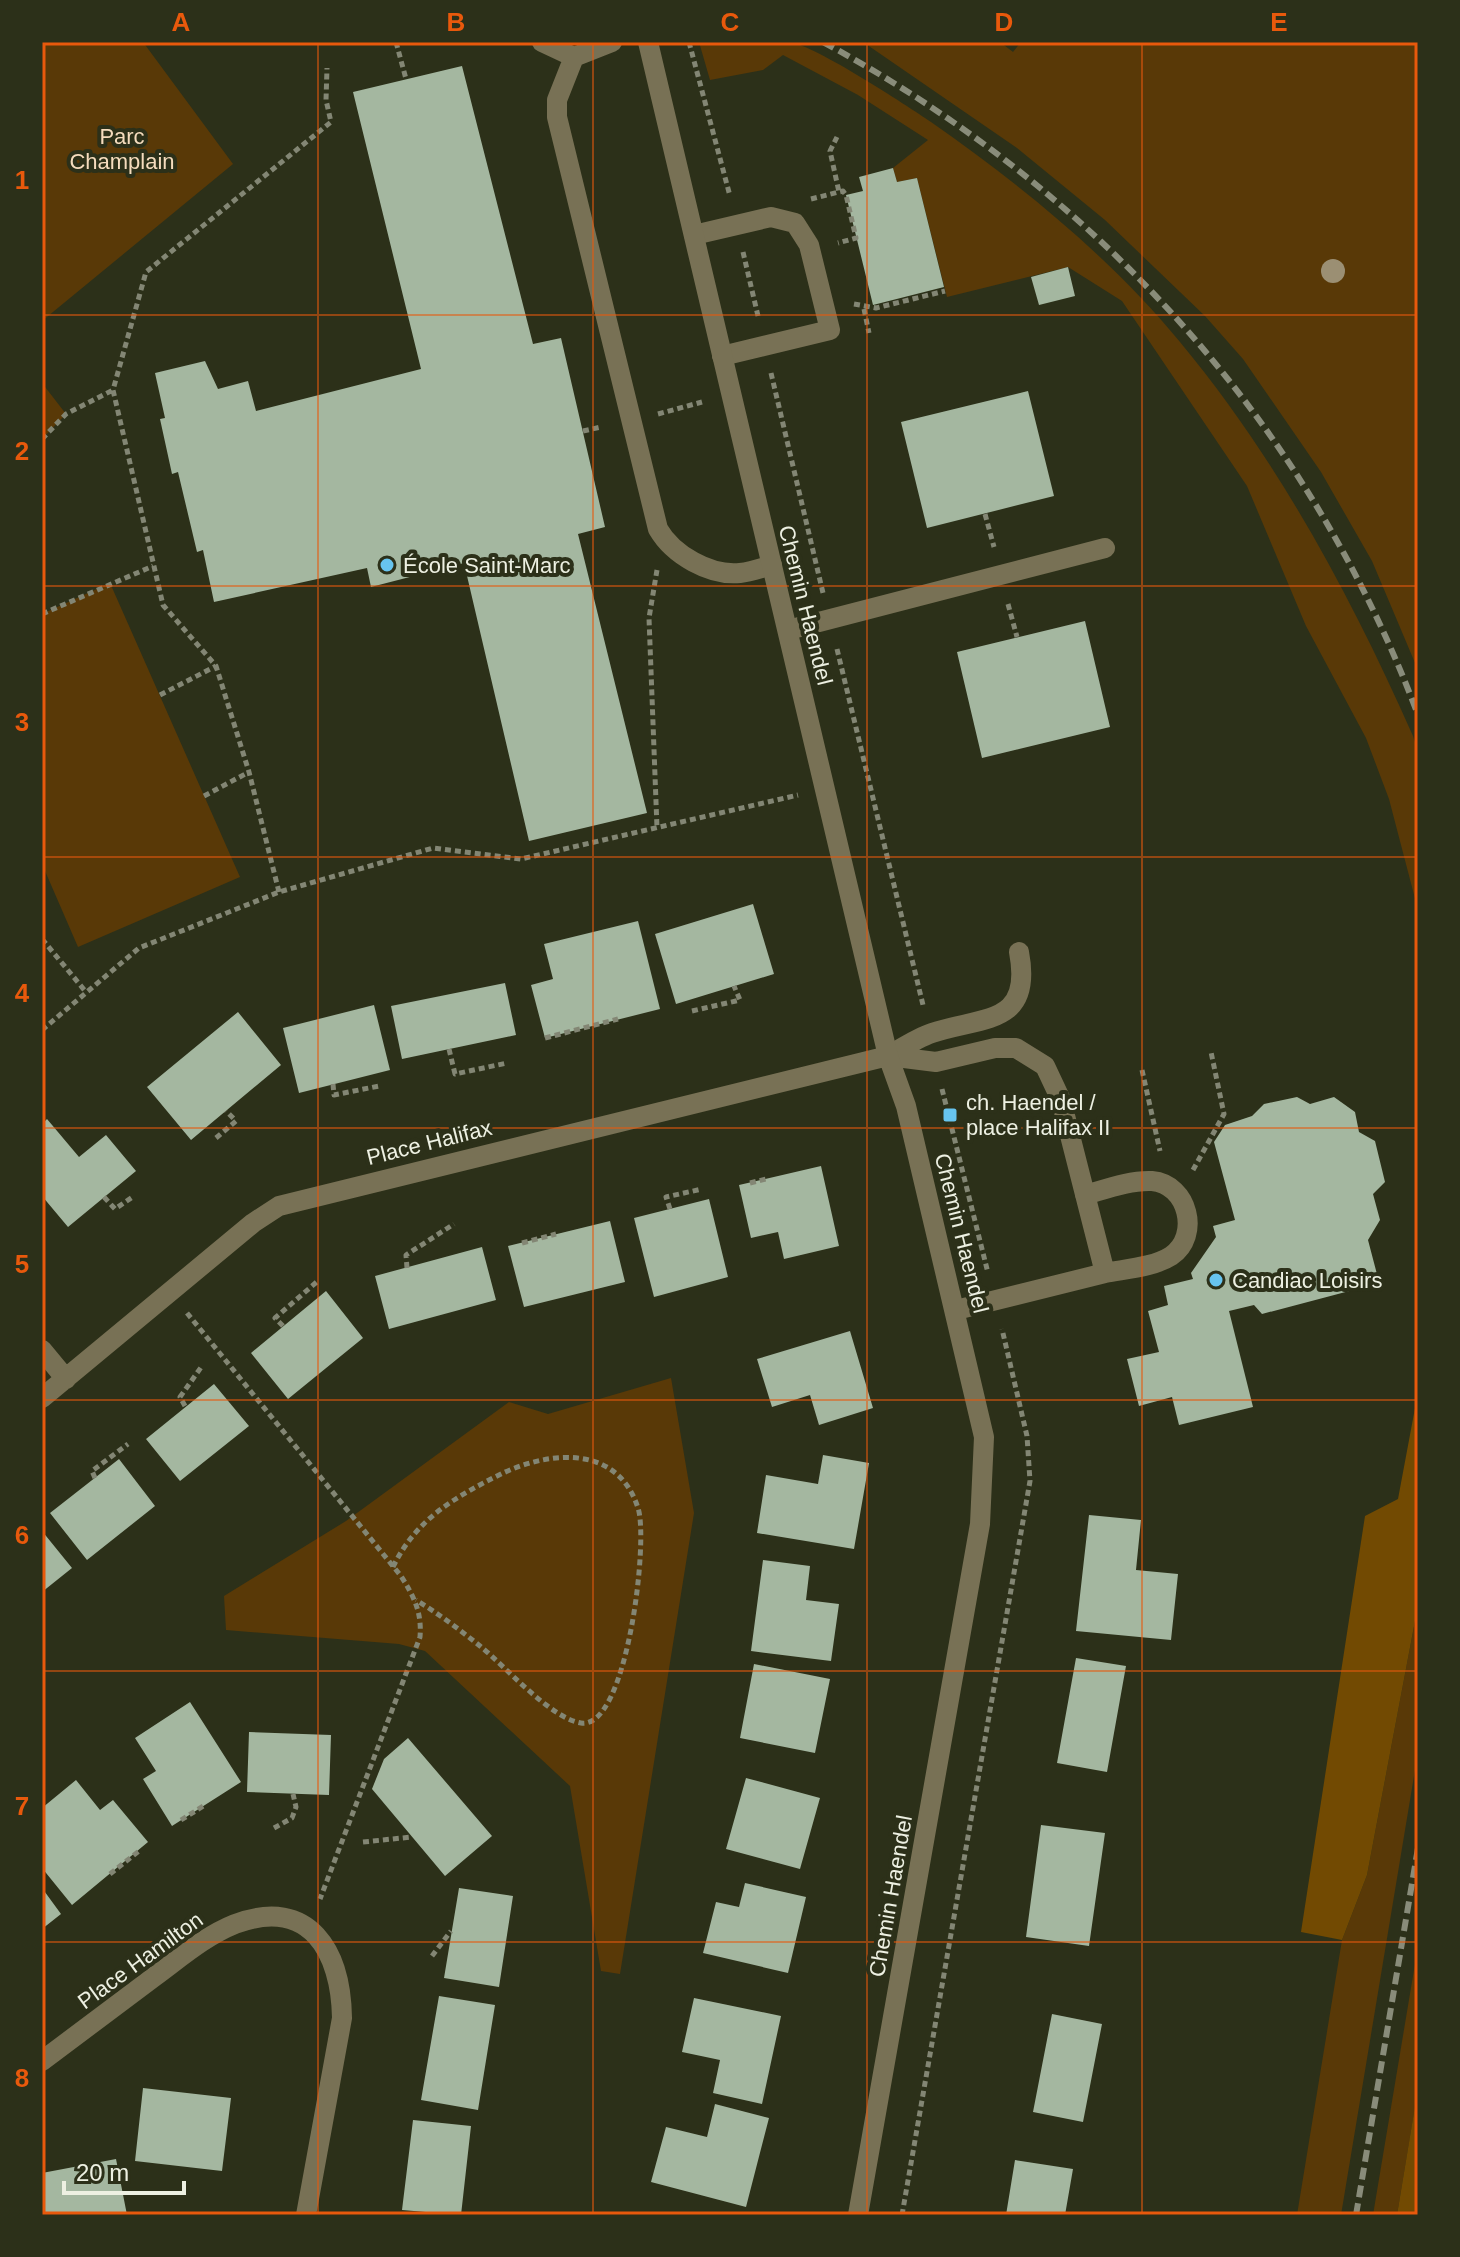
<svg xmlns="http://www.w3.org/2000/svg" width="1460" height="2257" font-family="Helvetica,sans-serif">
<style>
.green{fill:#593907}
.forest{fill:#724a02}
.building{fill:#a4b7a0}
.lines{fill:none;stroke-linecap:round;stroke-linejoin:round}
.path{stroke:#838674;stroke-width:5;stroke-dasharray:6 4;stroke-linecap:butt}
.service{stroke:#787155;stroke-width:20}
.minor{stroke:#787155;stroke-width:20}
.rail{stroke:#898c7a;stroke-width:6;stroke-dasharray:12 6;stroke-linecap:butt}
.tree{fill:#9b8f73}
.grid{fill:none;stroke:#e8590c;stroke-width:2;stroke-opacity:0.55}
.poi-dot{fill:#67c4ef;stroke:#2c3019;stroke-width:3}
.labels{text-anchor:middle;stroke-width:8;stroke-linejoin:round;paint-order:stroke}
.park-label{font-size:22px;fill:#f5dcbd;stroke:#2c3019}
.poi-label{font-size:22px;fill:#edf0e2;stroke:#2c3019;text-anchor:start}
.street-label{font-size:22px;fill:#edf0e2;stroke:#2c3019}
.neatline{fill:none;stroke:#e8590c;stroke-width:3}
.grid-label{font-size:26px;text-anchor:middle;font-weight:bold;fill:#e8590c}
</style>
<rect width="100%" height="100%" fill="#2c3019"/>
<path class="green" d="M42,42H143L233,164L42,321Z
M699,42C728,42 761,37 790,42C816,46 906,105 931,122C1021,185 1110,257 1180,342C1278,460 1351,596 1413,736L1418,752V910L1389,799L1366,738L1306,626L1247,486L1122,301L1068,267L947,297L917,178L897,182L893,168L928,140L858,95L783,55L763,70L710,80Z
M863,42H1000L1013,52L1021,42H1418V670L1372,561L1321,472L1243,359L1205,316L1105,220L1017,148Z
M42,383L66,414L42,439Z
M110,583L240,877L78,947L42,864V614Z
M671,1378L694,1513L620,1974L601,1971L570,1786L425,1651L399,1644L226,1630L224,1596L346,1521L509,1402L548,1414Z
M1418,1605V1752L1341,2215H1297L1342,1940L1367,1875Z
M1418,1946V2089L1397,2215H1373Z"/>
<path class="forest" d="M1418,1392V1605L1367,1875L1342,1940L1301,1932L1365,1516L1398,1499Z
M1418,2088V2215H1397Z"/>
<path class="building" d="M462,66L533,344L561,338L605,527L578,534L647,813L529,841L464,563L371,587L367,568L214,602L203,550L197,552L178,472L172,474L160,419L165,418L155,373L205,361L218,389L248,381L256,411L421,369L353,92Z
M893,168L897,182L917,178L944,287L873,305L846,195L863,191L859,177Z
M1068,267L1075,296L1039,305L1031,277Z
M1028,391L1054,496L927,528L901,422Z
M1085,621L1110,727L982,758L957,652Z
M753,904L774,974L676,1004L655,934Z
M638,921L660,1009L545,1038L531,985L553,979L544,944Z
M505,983L516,1035L402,1059L391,1006Z
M374,1005L390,1070L299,1093L283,1028Z
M238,1012L281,1065L191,1140L147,1087Z
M1297,1097L1310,1104L1334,1097L1355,1112L1359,1132L1375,1141L1385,1182L1373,1194L1380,1220L1368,1240L1378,1278L1372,1285L1262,1314L1254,1305L1229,1311L1253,1407L1179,1425L1172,1397L1139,1406L1127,1359L1159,1352L1148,1311L1168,1305L1164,1286L1193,1279L1191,1273L1216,1237L1213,1226L1235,1220L1214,1142L1225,1125L1252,1116L1264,1104Z
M47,1119L79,1157L106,1135L136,1171L68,1227L42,1196V1124Z
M821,1166L839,1246L784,1259L778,1232L751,1238L739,1185Z
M709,1199L728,1277L654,1297L634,1218Z
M610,1221L625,1282L524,1307L508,1246Z
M482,1247L496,1300L389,1329L375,1276Z
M326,1291L363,1338L288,1399L251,1353Z
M850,1331L873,1408L819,1425L810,1395L772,1407L757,1359Z
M214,1384L249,1426L180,1481L146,1439Z
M823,1455L869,1463L854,1549L757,1533L766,1475L818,1484Z
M119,1459L155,1506L87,1560L50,1513Z
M1089,1515L1141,1520L1136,1570L1178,1574L1171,1640L1076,1631Z
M42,1531L72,1568L42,1592Z
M763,1560L810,1566L806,1600L839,1604L831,1661L751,1651Z
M1076,1658L1126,1666L1107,1772L1057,1763Z
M754,1664L830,1679L815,1753L740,1738Z
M190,1702L241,1782L172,1826L143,1779L156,1771L135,1738Z
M249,1732L331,1735L329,1795L247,1792Z
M408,1738L492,1836L445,1876L372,1789L384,1759Z
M746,1778L820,1798L800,1869L726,1849Z
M76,1780L100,1810L113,1800L148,1842L72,1905L42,1868V1808Z
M1041,1825L1105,1833L1089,1946L1026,1937Z
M745,1883L806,1897L788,1973L703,1953L716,1902L739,1907Z
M42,1888L61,1914L42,1929Z
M459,1888L513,1896L499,1987L444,1978Z
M439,1996L495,2005L478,2110L421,2100Z
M694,1998L781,2016L762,2104L713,2093L720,2060L682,2052Z
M1052,2014L1102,2024L1083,2122L1033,2112Z
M143,2088L231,2098L222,2171L135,2161Z
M715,2104L769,2118L746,2207L651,2182L666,2127L707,2137Z
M413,2120L471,2126L461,2215L402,2210Z
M116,2159L127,2215H42V2173Z
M1015,2160L1073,2169L1065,2215H1006Z"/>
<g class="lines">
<path class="path" d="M396,42L406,79
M689,42L730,196
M837,137L830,151L839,192
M811,199L843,191L846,195L856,238L838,243
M743,252L758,316
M854,304L876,308L945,291
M864,309L869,333
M771,373L823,593
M658,414L702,402
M583,431L601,427
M42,439L66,414L113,390
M985,514L994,547
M657,570L649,618L657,828
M1008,604L1017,637
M42,614L153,566
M837,649L923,1005
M160,695L216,666
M204,796L249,772
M279,892L249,772L216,666L163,605L113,390L146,272L331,122L326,100L327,68
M42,939L86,992
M692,1011L740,1000L734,986
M42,1030L139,948L279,892L433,848L521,859L798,795
M545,1038L618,1019
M449,1049L455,1074L507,1063
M1142,1070L1160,1151
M333,1084L334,1095L379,1086
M942,1089L988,1273
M216,1138L236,1121L226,1111
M1193,1170L1224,1114L1211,1052
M750,1183L766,1179
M104,1197L115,1209L134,1196
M670,1209L666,1197L702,1189
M522,1243L556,1234
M407,1268L406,1255L454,1224
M187,1313L401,1576C414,1597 422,1612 420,1637L320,1899
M283,1326L275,1318L319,1280
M185,1406L180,1397L202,1366
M95,1478L92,1471L128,1444
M393,1567C416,1519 455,1497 501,1474C551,1450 618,1445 638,1508C649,1540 627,1730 581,1723C550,1718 505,1666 480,1646C460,1630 439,1614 416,1600
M181,1820L205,1805
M274,1828L292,1818L296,1807L293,1794
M363,1842L412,1837
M110,1874L139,1851
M432,1956L451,1931
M902,2215L1030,1481L1027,1436L1002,1329"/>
<path class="service" d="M542,42L574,57
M612,42L574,57L557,100V117L658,529C673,555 710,576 740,573C750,572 762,568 772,565
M694,235L771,217L795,223L809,245L830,330L722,356
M788,630L1105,548
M888,1056L936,1062L995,1048H1016L1045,1066L1061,1100L1105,1273L956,1310
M888,1056C902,1048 917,1038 932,1033C983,1016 1033,1026 1019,952
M1085,1195C1106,1189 1130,1180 1152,1181C1188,1184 1201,1236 1171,1256C1154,1267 1125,1269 1105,1273"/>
<path class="minor" d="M648,42L888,1056L906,1106L984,1437L980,1524L858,2215
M42,1350L66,1379
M42,1398L253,1223L279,1206L888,1056
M42,2061C79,2033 117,2005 154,1977C180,1958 205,1936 235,1924C310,1896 341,1952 342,2018L306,2215"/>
<path class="rail" d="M823,42C1095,189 1309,423 1418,715
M1356,2215L1418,1848"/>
</g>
<circle class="tree" cx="1333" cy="271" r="12"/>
<path class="grid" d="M318,42V2215M593,42V2215M867,42V2215M1142,42V2215M42,315H1418M42,586H1418M42,857H1418M42,1128H1418M42,1400H1418M42,1671H1418M42,1942H1418"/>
<g class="poi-dot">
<circle cx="387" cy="565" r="8"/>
<rect x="942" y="1107" width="16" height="16" rx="4"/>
<circle cx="1216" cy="1280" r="8"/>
</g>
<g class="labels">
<g class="park-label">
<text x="122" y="144">Parc<tspan x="122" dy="25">Champlain</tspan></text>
</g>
<g class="poi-label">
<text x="403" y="573">École Saint-Marc</text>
<text x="966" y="1110">ch. Haendel /<tspan x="966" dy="25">place Halifax II</tspan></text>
<text x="1232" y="1288">Candiac Loisirs</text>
</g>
<g class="street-label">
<text transform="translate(806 605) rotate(76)" y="8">Chemin Haendel</text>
<text transform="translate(429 1142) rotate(-14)" y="8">Place Halifax</text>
<text transform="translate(962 1233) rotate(76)" y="8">Chemin Haendel</text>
<text transform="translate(890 1896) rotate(-80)" y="8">Chemin Haendel</text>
<text transform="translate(140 1960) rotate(-36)" y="8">Place Hamilton</text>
</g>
</g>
<rect width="1460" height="2257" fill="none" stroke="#2c3019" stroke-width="88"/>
<path d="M64 2181v12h120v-12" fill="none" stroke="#edf0e2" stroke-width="4"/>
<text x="76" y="2181" font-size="24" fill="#edf0e2" stroke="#2c3019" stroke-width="6" paint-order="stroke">20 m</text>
<rect x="44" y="44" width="1372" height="2169" class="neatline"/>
<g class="grid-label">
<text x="181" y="31">A</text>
<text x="456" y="31">B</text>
<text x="730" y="31">C</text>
<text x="1004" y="31">D</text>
<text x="1279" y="31">E</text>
<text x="22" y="189">1</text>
<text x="22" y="460">2</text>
<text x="22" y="731">3</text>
<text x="22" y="1002">4</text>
<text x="22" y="1273">5</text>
<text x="22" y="1544">6</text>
<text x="22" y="1815">7</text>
<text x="22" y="2087">8</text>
</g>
</svg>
